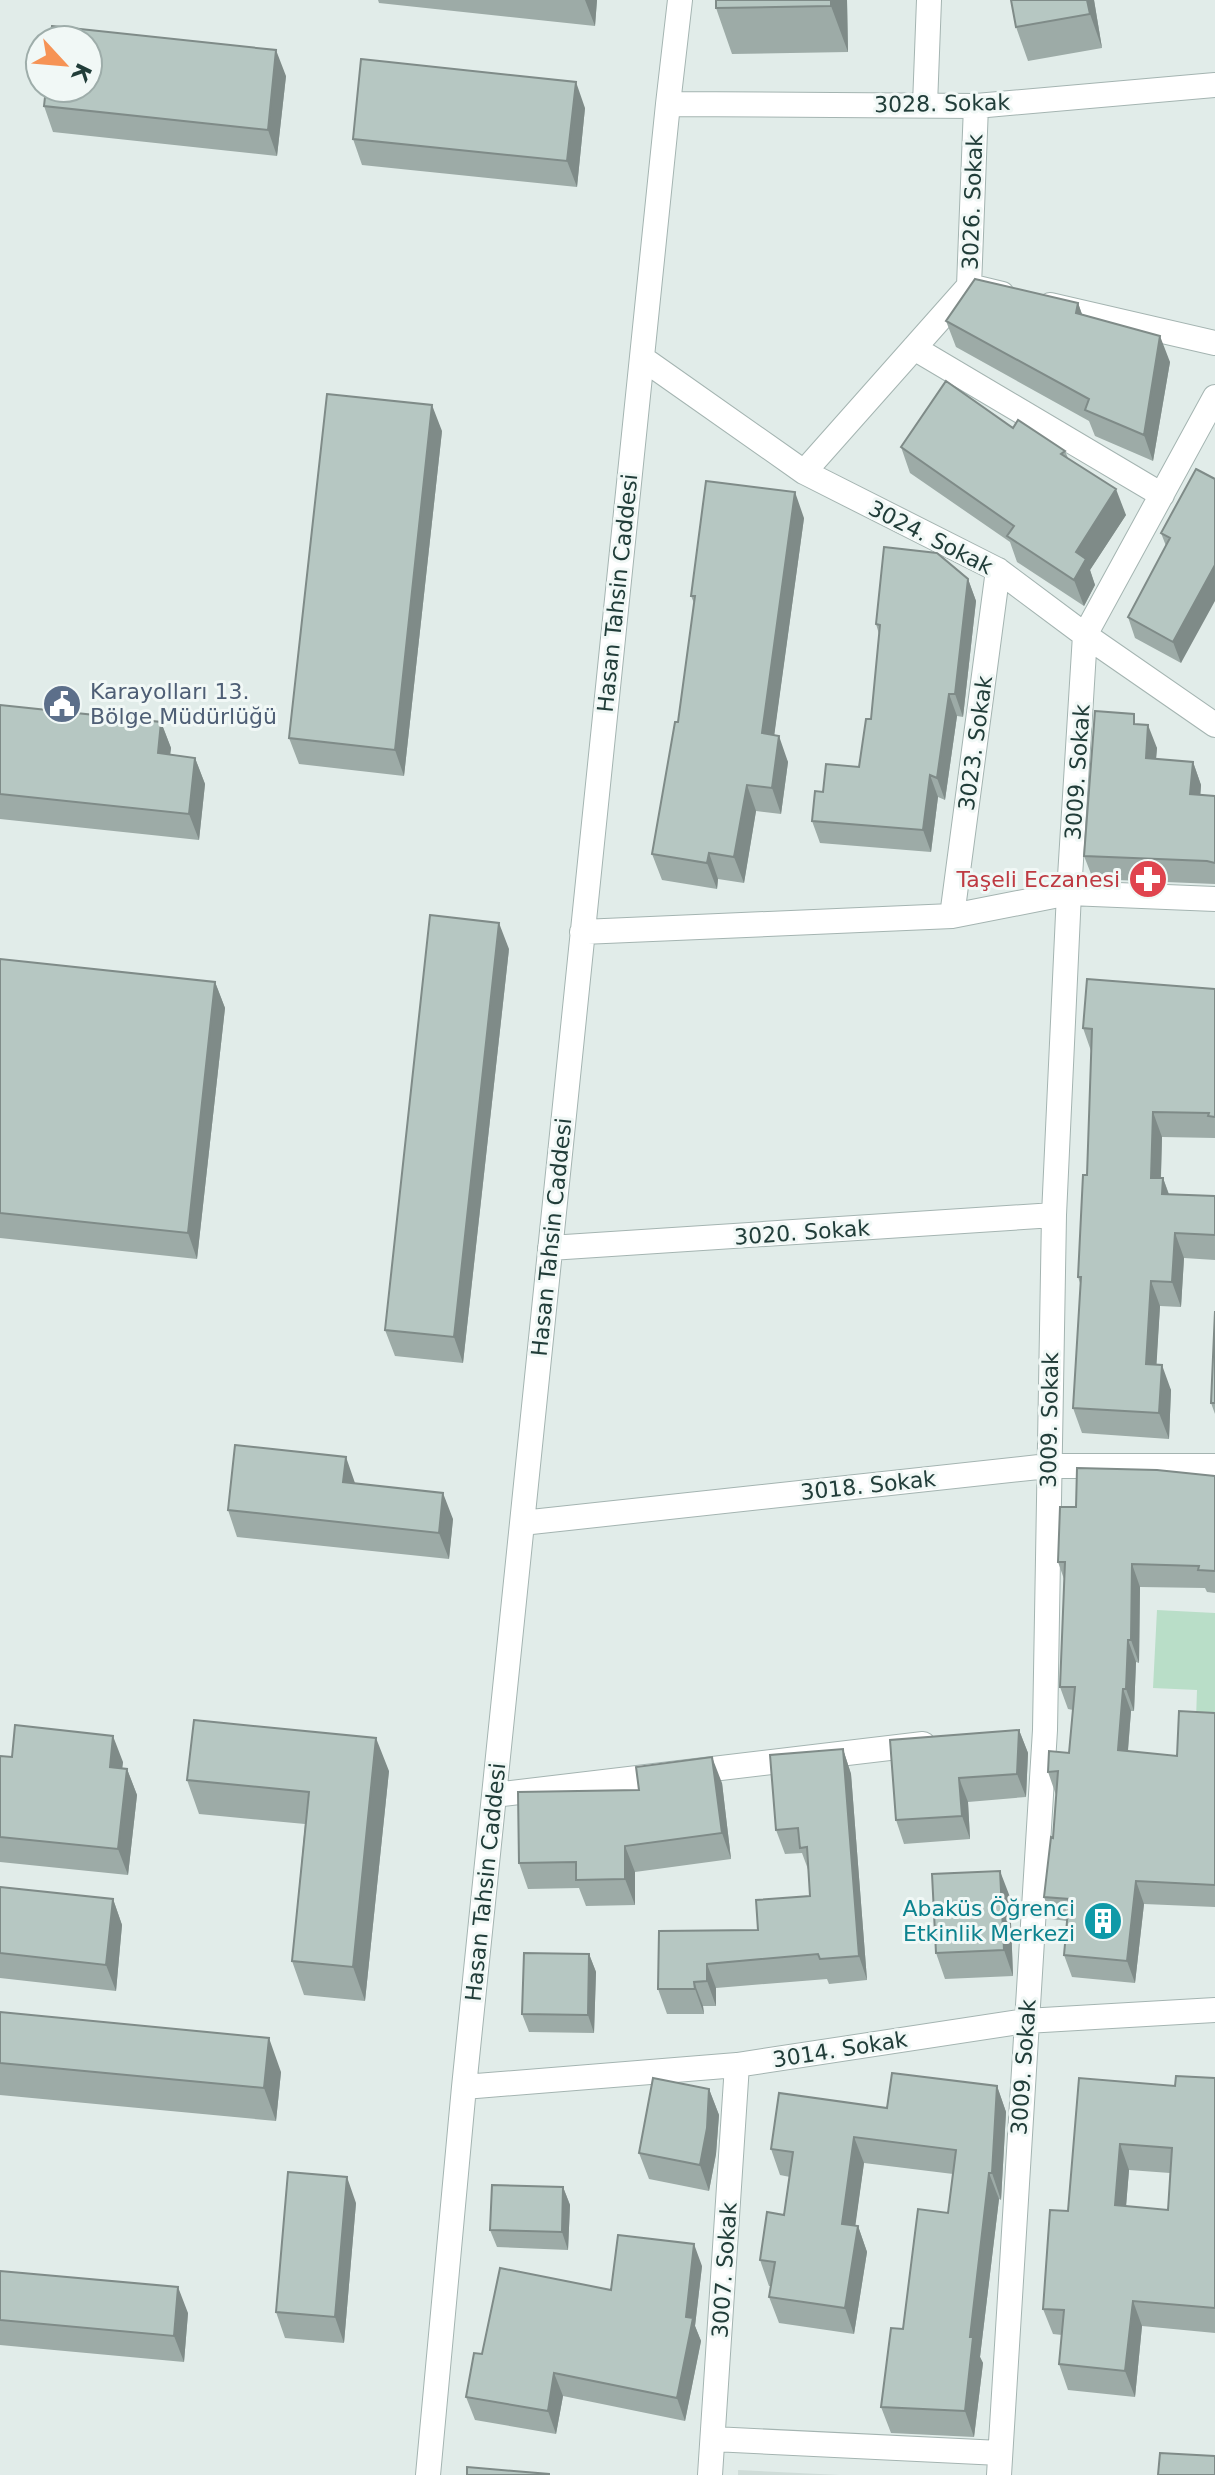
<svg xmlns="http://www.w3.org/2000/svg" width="1215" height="2475" font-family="'DejaVu Sans',sans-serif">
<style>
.built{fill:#cfdcd8}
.green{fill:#b9dec8}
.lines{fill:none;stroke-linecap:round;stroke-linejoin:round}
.minor-casing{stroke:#a4b4b1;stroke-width:26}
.minor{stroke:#fff;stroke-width:24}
.wall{fill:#9daba7;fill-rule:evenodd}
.shaded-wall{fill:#7f8b88}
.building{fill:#b6c7c2;stroke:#7f8b88;stroke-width:2;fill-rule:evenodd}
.labels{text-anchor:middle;stroke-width:6;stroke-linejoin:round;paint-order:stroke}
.street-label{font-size:22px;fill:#213d39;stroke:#f1f8f6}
.service-label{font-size:22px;fill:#4e5e75;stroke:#f1f8f6;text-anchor:start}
.health-label{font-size:22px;fill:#be3a42;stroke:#f1f8f6;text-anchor:end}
.culture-label{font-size:22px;fill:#0d838f;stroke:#f1f8f6;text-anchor:end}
</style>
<rect width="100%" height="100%" fill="#e1ece9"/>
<path class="built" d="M738,2470L840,2475H738Z"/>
<path class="green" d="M1157,1610L1215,1613V1719H1196L1197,1690L1153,1688Z"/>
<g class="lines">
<g class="minor-casing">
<path id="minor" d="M668,104L976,106L1215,85
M925,105L929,0
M976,106L969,286L1002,294
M1050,305L1215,343
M914,348L1162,495
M642,358L804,472L998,570L1085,635L1215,725
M804,472L969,286
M952,916L998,570
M582,932L952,916L1069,893L1215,899
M550,1248L1054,1215
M522,1523L1048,1466H1215
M494,1795L923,1744
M464,2087L737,2065L1026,2021L1215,2010
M713,2439L1000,2453
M428,2475L464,2087L668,104L680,0
M710,2475L737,2065
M999,2475L1045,1730L1054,1215L1069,893L1085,635L1215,397"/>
</g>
<use href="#minor" class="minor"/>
</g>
<path class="wall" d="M378,0H597L595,26L379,3Z
M847,0L848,52L732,54L716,8Z
M1011,0H1094L1102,48L1028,61L1016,27Z
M286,76L277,156L53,132L44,106Z
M585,108L577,187L362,165L353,139Z
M1078,303L1082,314L1170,362L1153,461L1095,436L1089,421L956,347L946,321Z
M1013,428L1065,451L1068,458L1126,515L1090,570L1095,585L1084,606L1017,562L1010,542L910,473L901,447Z
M442,431L404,776L299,764L289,738Z
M1215,479L1181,663L1135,638L1128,617L1166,546L1161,533Z
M804,518L774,735L788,762L781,814L756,811L744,883L718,879L717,889L662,880L652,854L678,722L694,603L691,596Z
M968,579L976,601L963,717L957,716L945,800L938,797L931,852L820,843L812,821L823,792L859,767L871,719L879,634L876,624Z
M0,705L161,722L171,748L170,755L195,758L205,784L199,840L0,819Z
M1138,724L1157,748L1156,759L1193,762L1201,785L1200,795L1215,796V884L1093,879L1084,856Z
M509,949L463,1363L395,1356L385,1330Z
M0,959L215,982L225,1008L197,1259L0,1238Z
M1215,989V1138L1162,1137L1161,1178H1163L1169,1194L1215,1196V1260L1184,1258L1181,1307L1160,1306L1156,1365L1171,1390L1169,1439L1082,1433L1073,1408L1081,1286L1078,1277L1087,1175L1091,1051L1083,1028Z
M1215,1311V1414L1211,1403Z
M1215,1476V1593L1207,1592L1205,1588L1140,1587L1139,1663L1136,1662L1134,1711H1131L1128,1751L1177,1756L1215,1713V1907L1144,1904L1135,1983L1072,1977L1064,1955L1067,1921L1052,1919L1044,1897L1053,1838L1056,1795L1048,1772L1069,1753L1073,1710L1068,1709L1060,1687L1064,1579L1058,1562L1076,1507Z
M355,1483L453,1519L449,1559L237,1537L228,1510Z
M1019,1730L1028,1753L1026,1797L968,1802L970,1839L904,1844L896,1820Z
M843,1749L851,1774L867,1980L829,1984L827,1979L716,1988V2006H703L704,2014H667L658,1989L758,1930L810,1896L809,1872L802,1853L785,1854L776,1830Z
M0,1756L123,1762L122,1769H127L137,1795L128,1875L0,1862Z
M389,1771L365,2001L304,1995L292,1961L305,1824L199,1814L187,1780Z
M722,1783L731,1859L635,1872V1905L586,1906L579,1888L528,1889L519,1863L639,1790Z
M0,1887L113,1899L122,1925L116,1991L0,1978Z
M1010,1897L1013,1976L945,1979L936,1953Z
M589,1954L596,1972L594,2033L529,2032L522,2014Z
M0,2012L281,2072L276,2121L0,2095Z
M1079,2078L1175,2086L1215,2078V2333L1142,2326L1135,2397L1068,2390L1059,2364L1062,2335L1053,2334L1043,2309L1068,2211ZM1129,2170L1170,2173L1168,2210L1126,2206Z
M997,2086L1006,2112L1001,2200L999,2199L980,2357L983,2363L974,2437L891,2433L881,2407L903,2329L948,2213L953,2174L864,2163L855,2225L858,2226L867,2252L854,2334L779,2323L769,2297L771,2286H769L760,2260L784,2215L790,2177L780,2175L771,2149L887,2108Z
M709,2089L719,2115L716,2154L709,2191L649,2179L639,2153Z
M563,2187L570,2205L568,2250L497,2247L490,2230Z
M356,2203L344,2343L285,2338L276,2312Z
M702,2266L695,2326L701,2341L685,2421L563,2396L556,2434L475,2420L466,2397L482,2354L611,2290Z
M0,2271L188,2313L184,2362L0,2345Z"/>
<path class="shaded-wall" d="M585,0H597L595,26Z
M831,0H847L848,52L831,6Z
M1087,0H1094L1102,48L1090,14Z
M276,50L286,76L277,156L268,130Z
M576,82L585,108L577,187L567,161Z
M1078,303L1087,329L1076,313Z
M1160,336L1170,362L1153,461L1144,435Z
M432,405L442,431L404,776L395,750Z
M1116,489L1126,515L1090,570L1095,585L1084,606L1074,580L1076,552Z
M795,492L804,518L771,759L762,733Z
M1215,565V601L1181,663L1173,642Z
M968,579L976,601L963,717L955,694Z
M949,694L957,716L945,800L937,778Z
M161,722L171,748L167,779L158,753Z
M1148,725L1157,748L1154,781L1146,758Z
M779,736L788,762L781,814L772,788Z
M195,758L205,784L199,840L189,814Z
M1193,762L1201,785L1199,817L1190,794Z
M930,775L938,797L931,852L923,830Z
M747,785L756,811L744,883L734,857Z
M709,853L718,879L717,889L707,863Z
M499,923L509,949L463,1363L454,1337Z
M215,982L225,1008L197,1259L188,1233Z
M1153,1112L1162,1137L1160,1203L1151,1178Z
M1163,1178L1172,1204L1162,1194Z
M1175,1233L1184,1258L1181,1307L1172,1282Z
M1151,1281L1160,1306L1155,1390L1146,1364Z
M1162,1365L1171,1390L1169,1439L1159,1413Z
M346,1457L355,1483L343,1482Z
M443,1493L453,1519L449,1559L439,1533Z
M1132,1564L1140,1587L1139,1663L1131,1640Z
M1128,1640L1136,1662L1134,1711L1126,1689Z
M1123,1689L1131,1711L1126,1773L1118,1750Z
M1019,1730L1028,1753L1026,1797L1017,1774Z
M113,1736L123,1762L119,1793L110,1767Z
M376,1738L389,1771L365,2001L353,1967Z
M843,1749L851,1774L867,1980L859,1956Z
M712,1757L722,1783L731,1859L722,1833Z
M127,1769L137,1795L128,1875L118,1849Z
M959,1778L968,1802L970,1839L962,1816Z
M625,1846L635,1872V1905L625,1879Z
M1000,1871L1010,1897L1013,1976L1004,1950Z
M1136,1881L1144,1904L1135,1983L1127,1961Z
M113,1899L122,1925L116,1991L106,1965Z
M589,1954L596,1972L594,2033L588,2015Z
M707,1964L716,1988V2006L707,1981Z
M694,1982L703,2006L704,2014L695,1989Z
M269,2038L281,2072L276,2121L264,2088Z
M997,2086L1006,2112L1001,2200L992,2173Z
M709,2089L719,2115L716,2154L709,2191L700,2165Z
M854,2137L864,2163L852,2250L842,2224Z
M1120,2144L1129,2170L1124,2231L1115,2205Z
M989,2173L999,2199L980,2357L983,2363L974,2437L965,2411L970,2337Z
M347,2177L356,2203L344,2343L335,2317Z
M563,2187L570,2205L568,2250L562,2232Z
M858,2226L867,2252L854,2334L845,2308Z
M694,2244L702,2266L695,2326L701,2341L685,2421L677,2398Z
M178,2287L188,2313L184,2362L174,2336Z
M1133,2301L1142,2326L1135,2397L1125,2371Z
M554,2373L563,2396L556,2434L548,2411Z"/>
<path class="building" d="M716,0H831V6L716,8Z
M1011,0H1087L1090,14L1016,27Z
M52,26L276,50L268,130L44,106L46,88H88V40H51Z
M361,59L576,82L567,161L353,139Z
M975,279L1078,303L1076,313L1160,336L1144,435L1085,410L1089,399L946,321Z
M946,381L1013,428L1018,420L1065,451L1061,454L1116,489L1076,552L1086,559L1074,580L1007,536L1014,526L901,447Z
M327,394L432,405L395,750L289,738Z
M1196,469L1215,479V565L1173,642L1128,617L1170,538L1161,533Z
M706,481L795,492L762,733L779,736L772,788L747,785L734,857L709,853L707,863L652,854L675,722H678L695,596H691Z
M884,547L937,553L968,579L955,694H949L937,778L930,775L923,830L812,821L815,791L823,792L826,764L859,767L866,719H871L880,625L876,624Z
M0,705L161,722L158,753L195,758L189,814L0,794Z
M1095,711L1134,714V724L1148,725L1146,758L1193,762L1190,794L1215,796V863L1207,861L1084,856Z
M430,915L499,923L454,1337L385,1330Z
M0,959L215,982L188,1233L0,1213Z
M1087,979L1215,989V1117L1208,1116L1209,1113L1153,1112L1151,1178H1163L1162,1194L1215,1196V1235L1175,1233L1172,1282L1151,1281L1146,1364L1162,1365L1159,1413L1073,1408L1081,1277H1078L1083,1175H1087L1092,1029L1083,1028Z
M1215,1311V1403H1211Z
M235,1445L346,1457L343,1482L443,1493L439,1533L228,1510Z
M1077,1468L1157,1470L1215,1476V1571L1198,1570L1199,1566L1132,1564L1131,1640H1128L1126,1689H1123L1118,1750L1177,1756L1179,1711L1215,1713V1885L1136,1881L1127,1961L1064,1955L1069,1899L1044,1897L1051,1837L1053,1838L1058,1771L1048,1772L1049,1751L1069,1753L1075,1687H1060L1065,1562H1058L1060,1507H1076Z
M194,1720L376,1738L353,1967L292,1961L309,1792L187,1780Z
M15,1725L113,1736L110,1767L127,1769L118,1849L0,1837V1756L12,1757Z
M1019,1730L1017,1774L959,1778L962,1816L896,1820L890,1740Z
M843,1749L859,1956L820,1959L818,1954L707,1964V1981L694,1982L695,1989H658L659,1931L758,1930L756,1900L810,1896L807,1847L800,1848L798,1828L776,1830L770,1755Z
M712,1757L722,1833L625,1846V1879L576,1880V1862L519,1863L518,1792L639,1790L636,1767Z
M1000,1871L1004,1950L936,1953L932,1874Z
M0,1887L113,1899L106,1965L0,1953Z
M524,1953L589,1954L588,2015L522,2014Z
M0,2012L269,2038L264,2088L0,2063Z
M892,2073L997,2086L992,2173H989L970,2337H973L965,2411L881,2407L891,2328L903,2329L918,2209L948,2213L956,2150L854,2137L842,2224L858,2226L845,2308L769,2297L775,2262L760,2260L767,2212L784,2215L793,2152L771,2149L779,2093L887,2108Z
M1176,2076L1215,2078V2308L1133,2301L1125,2371L1059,2364L1064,2310L1043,2309L1050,2210L1068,2211L1079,2078L1175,2086ZM1120,2144L1172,2148L1168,2210L1115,2205Z
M653,2078L709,2089L707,2128L700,2165L639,2153Z
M288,2172L347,2177L335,2317L276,2312Z
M492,2185L563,2187L562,2232L490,2230Z
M618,2235L694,2244L686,2317L693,2318L677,2398L554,2373L548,2411L466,2397L474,2353L482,2354L500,2268L611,2290Z
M0,2271L178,2287L174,2336L0,2320Z
M1160,2453L1215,2456V2475H1158Z
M467,2467L549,2474V2475H467Z"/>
<defs>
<g id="civic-disc" transform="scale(2)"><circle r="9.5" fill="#5c6f8a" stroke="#f1f8f6"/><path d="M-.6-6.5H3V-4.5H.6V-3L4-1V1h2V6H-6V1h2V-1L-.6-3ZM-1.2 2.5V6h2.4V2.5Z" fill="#fff"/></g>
<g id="pharmacy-disc" transform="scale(2)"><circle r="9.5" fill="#e0444e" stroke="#f1f8f6"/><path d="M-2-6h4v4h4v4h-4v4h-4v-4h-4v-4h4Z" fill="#fff"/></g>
<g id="building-disc" transform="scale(2)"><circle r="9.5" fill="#0f9aa8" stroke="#f1f8f6"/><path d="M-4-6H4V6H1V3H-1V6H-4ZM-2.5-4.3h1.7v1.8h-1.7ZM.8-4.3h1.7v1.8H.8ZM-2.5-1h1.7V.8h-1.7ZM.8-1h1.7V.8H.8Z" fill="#fff"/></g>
</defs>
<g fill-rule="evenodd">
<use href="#civic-disc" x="62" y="704"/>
<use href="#pharmacy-disc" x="1148" y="879"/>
<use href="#building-disc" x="1103" y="1921"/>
</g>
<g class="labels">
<g class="street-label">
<text transform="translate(942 103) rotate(-1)" y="8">3028. Sokak</text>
<text transform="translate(972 202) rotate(-88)" y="8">3026. Sokak</text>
<text transform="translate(931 537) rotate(27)" y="8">3024. Sokak</text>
<text transform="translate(617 593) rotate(-84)" y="8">Hasan Tahsin Caddesi</text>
<text transform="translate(975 743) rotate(-82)" y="8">3023. Sokak</text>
<text transform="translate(1077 772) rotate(-86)" y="8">3009. Sokak</text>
<text transform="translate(802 1232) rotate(-4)" y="8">3020. Sokak</text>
<text transform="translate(551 1237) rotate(-84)" y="8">Hasan Tahsin Caddesi</text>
<text transform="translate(1049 1420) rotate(-89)" y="8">3009. Sokak</text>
<text transform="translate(868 1485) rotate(-6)" y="8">3018. Sokak</text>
<text transform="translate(485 1882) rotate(-84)" y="8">Hasan Tahsin Caddesi</text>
<text transform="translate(840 2049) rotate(-9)" y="8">3014. Sokak</text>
<text transform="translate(1023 2067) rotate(-86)" y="8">3009. Sokak</text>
<text transform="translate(724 2270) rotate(-86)" y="8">3007. Sokak</text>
</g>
<g class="service-label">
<text x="90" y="699">Karayolları 13.<tspan x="90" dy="25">Bölge Müdürlüğü</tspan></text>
</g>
<g class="health-label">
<text x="1120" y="887">Taşeli Eczanesi</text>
</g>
<g class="culture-label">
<text x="1075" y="1916">Abaküs Öğrenci<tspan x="1075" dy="25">Etkinlik Merkezi</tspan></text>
</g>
</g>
<g transform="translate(64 64) rotate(116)"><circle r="38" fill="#f1f8f6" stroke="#9eadaa" stroke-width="2"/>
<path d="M0-6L14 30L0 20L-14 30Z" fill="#f69355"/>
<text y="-12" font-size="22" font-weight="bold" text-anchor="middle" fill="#213d39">K</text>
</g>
</svg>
